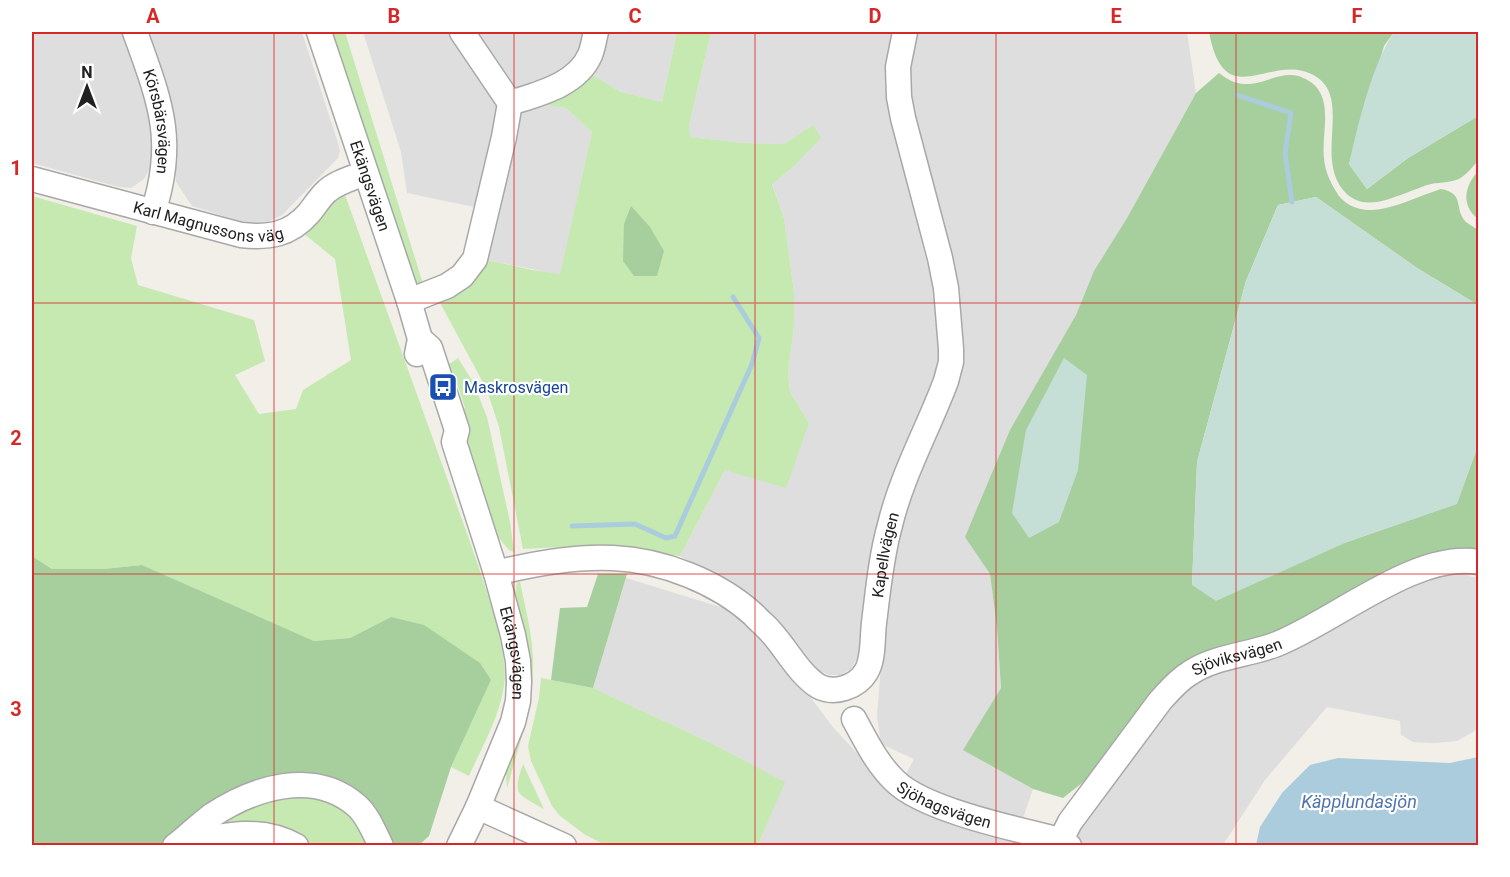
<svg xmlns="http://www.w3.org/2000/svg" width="1510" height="877" font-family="Roboto,sans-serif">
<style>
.residential{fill:#dfdede}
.grass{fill:#c5e9b0}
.forest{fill:#a7cf9e}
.wetland{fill:#c6dfd6}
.water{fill:#acd}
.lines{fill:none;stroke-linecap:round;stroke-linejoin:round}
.stream{stroke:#acd;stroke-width:5}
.minor-casing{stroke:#a8a8a8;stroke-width:27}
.minor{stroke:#fff;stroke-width:24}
.grid{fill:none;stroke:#d62828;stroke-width:1.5;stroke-opacity:0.55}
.labels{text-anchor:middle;stroke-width:4.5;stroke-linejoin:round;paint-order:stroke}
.street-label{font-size:16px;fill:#212121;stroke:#fff}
.transit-label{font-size:16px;fill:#164399;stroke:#fff;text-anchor:start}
.water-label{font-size:18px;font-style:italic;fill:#4f74b0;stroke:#fff}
.neatline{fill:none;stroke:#d62828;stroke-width:2}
.grid-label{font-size:20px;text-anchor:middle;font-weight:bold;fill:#d62828}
</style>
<rect width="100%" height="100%" fill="#f1efe8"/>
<path class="residential" d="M32,32H122L143,92L150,122L154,150L152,165L144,179L131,188L119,187L32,163Z
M147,32H302L338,143L340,151L338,158L282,215L266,223L249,224L192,206L176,182L175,124L169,96Z
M363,32H677L662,102L621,92L588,72L535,103L566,108L592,132L560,275L483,259L479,208L407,193L401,152Z
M711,32H893L887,58L886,83L888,107L933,287L939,351L935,377L927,401L881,513L867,588L859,655L851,669L840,675H830L819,671L767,611L738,588L680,556L725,470L809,423L790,392L788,373L794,326V292L784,218L772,183L793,167L813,125L784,144L743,143L689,137V125Z
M914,32H1187L1196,93L1127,218L1095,271L1076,315L966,537L990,574L997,628L1001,688L964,750L1033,789L1022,821L950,801L904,778L914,759L881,744L877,716L886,602L902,510L950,395L909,114V63Z
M1455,569L1472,577H1478V729L1457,741L1434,743L1413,742L1401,735L1400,721L1327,707L1265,780L1223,845H1078L1075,835L1077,826L1185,686L1381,598Z
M626,578L727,609L757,632L783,660L832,726L879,777L1050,845H758L784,782L711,743L593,688Z"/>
<path class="grass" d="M330,32H345L423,284H419L413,279Z
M677,32H711L689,125L690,137L743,143L784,144L813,125L821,138L793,167L772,184L784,218L794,292V326L788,373L790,392L809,423L786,488L725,470L680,556L600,545L523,549L499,427L487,390L438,299L483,259L532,270L560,274L592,132L566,108L533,103L588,72L621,92L662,102Z
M344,192L469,539C481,575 510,650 504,686C499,718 482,747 469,776L451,767L491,680L391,617L350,638L314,641L142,565L103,569H52L32,556V196L137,226L131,258L138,285L254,320L265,361L235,375L259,414L296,409L303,390L351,360L335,259L303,233Z
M458,358L473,382L487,417L510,522L514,552L509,550L498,537L457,411L465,408L454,374L448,365Z
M520,582C526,611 534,640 533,670C532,710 518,749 507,788L506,774L525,697L514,599L517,583Z
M541,678L593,688L711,743L785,782L758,845H605L584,834L559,815L552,806L531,761L528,746L539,698Z
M523,764L544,809C517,793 512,796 523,764Z
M290,791L341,803L373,845H306L203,834L220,820Z"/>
<path class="forest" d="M1209,32H1394L1384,46L1349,164L1367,189L1408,158L1478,116V161C1473,166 1468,173 1462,177C1454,183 1441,182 1431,184C1423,186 1414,190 1406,193C1384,201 1361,211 1343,190C1315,156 1352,98 1315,76C1271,50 1225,117 1209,32Z
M1219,73C1256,103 1277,60 1309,81C1335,97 1321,133 1324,158C1325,172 1331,184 1339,196C1346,205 1360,211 1371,210C1392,210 1421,195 1441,189C1466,194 1453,208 1466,222C1469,225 1475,227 1478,230V305L1417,268L1316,197L1278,205L1246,281L1197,462L1192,585L1347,542L1456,504L1478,446V550L1443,558L1312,622L1202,661L1109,762L1063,798L1033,789L963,750L1001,688L997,628L990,574L965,537L1010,430L1076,315L1094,271L1127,218L1196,93Z
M1478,171V219C1461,205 1464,187 1478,171Z
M631,206L650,227L664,251L657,276H634L623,261L624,224Z
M32,556L52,569H103L142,565L314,641L350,638L391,617L424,625L480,663L491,680L451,767L429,836L419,845H388L304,777L163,845H32Z
M598,574H627L593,688L551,680L560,608L587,607Z"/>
<path class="wetland" d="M1394,32H1478V116L1408,158L1367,189L1349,164C1359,122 1371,67 1394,32Z
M1316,197L1417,268L1478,305V446L1457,504L1347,542L1216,601L1192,585L1197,462L1246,281L1278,205Z
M1064,358L1087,375L1078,470L1059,522L1029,538L1012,513L1026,430Z"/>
<path class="water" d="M1478,757V845H1256L1260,827L1282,793L1310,765L1338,758L1450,763Z"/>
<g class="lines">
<path class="stream" d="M1237,95L1291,113L1285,153L1292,202
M572,526L635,524L666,538L675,536L752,364L759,338L733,297"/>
<g class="minor-casing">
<g id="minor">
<path id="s1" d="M135,32C159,99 177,140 153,212"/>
<path id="s2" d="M319,32L409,301L420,339L417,354"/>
<path d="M462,32L510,103"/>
<path id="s3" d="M32,179L241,235C269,238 290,235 309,213C315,206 320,197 327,191C337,182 353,178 365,173"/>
<path d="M409,301L447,286L462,276L475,259L504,137L510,103C538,94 577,85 590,55C593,48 594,39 596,32"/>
<path id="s4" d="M420,339L430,348L457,430L454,442L496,573L513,635L518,661L519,682L518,701L513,722L478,807L459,846"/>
<path id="s5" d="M496,573C532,564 576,556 613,558C662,560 718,582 754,615C759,621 765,625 770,631C786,648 798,673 818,686C834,695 857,687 866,672C874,659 872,639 874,623C878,591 881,557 890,525C902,475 928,429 946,381L951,362V349L946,288L940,258L903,118L899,97L898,67L905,32"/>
<path id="s6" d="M854,719C866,741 877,764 895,781C924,810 1019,830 1061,840L1069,846"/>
<path d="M478,807L564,846"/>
<path id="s7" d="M1061,840L1070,822L1160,701C1169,691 1178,680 1190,673C1215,656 1249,655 1277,644C1335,621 1416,551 1478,562"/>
<path d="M182,844C220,836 259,825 296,846"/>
<path d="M175,846C188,836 199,825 211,816C253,788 314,768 357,806C368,816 374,832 381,846"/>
</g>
</g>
<use href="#minor" class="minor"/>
</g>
<path class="grid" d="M274,32V846M514,32V846M755,32V846M996,32V846M1236,32V846M32,303H1478M32,574H1478"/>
<defs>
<g id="bus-square" transform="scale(1.5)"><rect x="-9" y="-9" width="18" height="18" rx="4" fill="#1a4fb4" stroke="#fff"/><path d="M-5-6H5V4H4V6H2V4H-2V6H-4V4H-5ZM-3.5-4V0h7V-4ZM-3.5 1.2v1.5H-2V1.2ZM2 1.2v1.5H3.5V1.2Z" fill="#fff"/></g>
</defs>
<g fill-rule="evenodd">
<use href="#bus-square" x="443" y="387"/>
</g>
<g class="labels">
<g class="street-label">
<text dy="6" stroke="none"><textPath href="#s1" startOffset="93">Körsbärsvägen</textPath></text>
<text dy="6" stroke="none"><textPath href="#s2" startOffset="162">Ekängsvägen</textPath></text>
<text dy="6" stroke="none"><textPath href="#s3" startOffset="182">Karl Magnussons väg</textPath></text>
<text dy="6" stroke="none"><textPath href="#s5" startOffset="543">Kapellvägen</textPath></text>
<text dy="6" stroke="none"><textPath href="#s4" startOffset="332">Ekängsvägen</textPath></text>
<text dy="6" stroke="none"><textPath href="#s7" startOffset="262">Sjöviksvägen</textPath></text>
<text dy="6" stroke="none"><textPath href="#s6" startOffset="130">Sjöhagsvägen</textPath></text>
</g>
<g class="transit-label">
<text x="464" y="393">Maskrosvägen</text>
</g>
<g class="water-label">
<text x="1359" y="808">Käpplundasjön</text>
</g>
</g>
<rect width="1510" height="877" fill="none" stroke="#ffffff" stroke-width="66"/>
<g transform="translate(87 87)" stroke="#ffffff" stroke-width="4.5" paint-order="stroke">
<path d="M0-4.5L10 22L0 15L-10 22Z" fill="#212121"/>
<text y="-9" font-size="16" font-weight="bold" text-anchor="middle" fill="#212121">N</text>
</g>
<rect x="33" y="33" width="1444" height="811" class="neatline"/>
<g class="grid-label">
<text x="153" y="23">A</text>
<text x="394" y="23">B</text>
<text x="635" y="23">C</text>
<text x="875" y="23">D</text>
<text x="1116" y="23">E</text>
<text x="1357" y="23">F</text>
<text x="16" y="175">1</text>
<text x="16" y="445">2</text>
<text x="16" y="716">3</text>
</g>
</svg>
